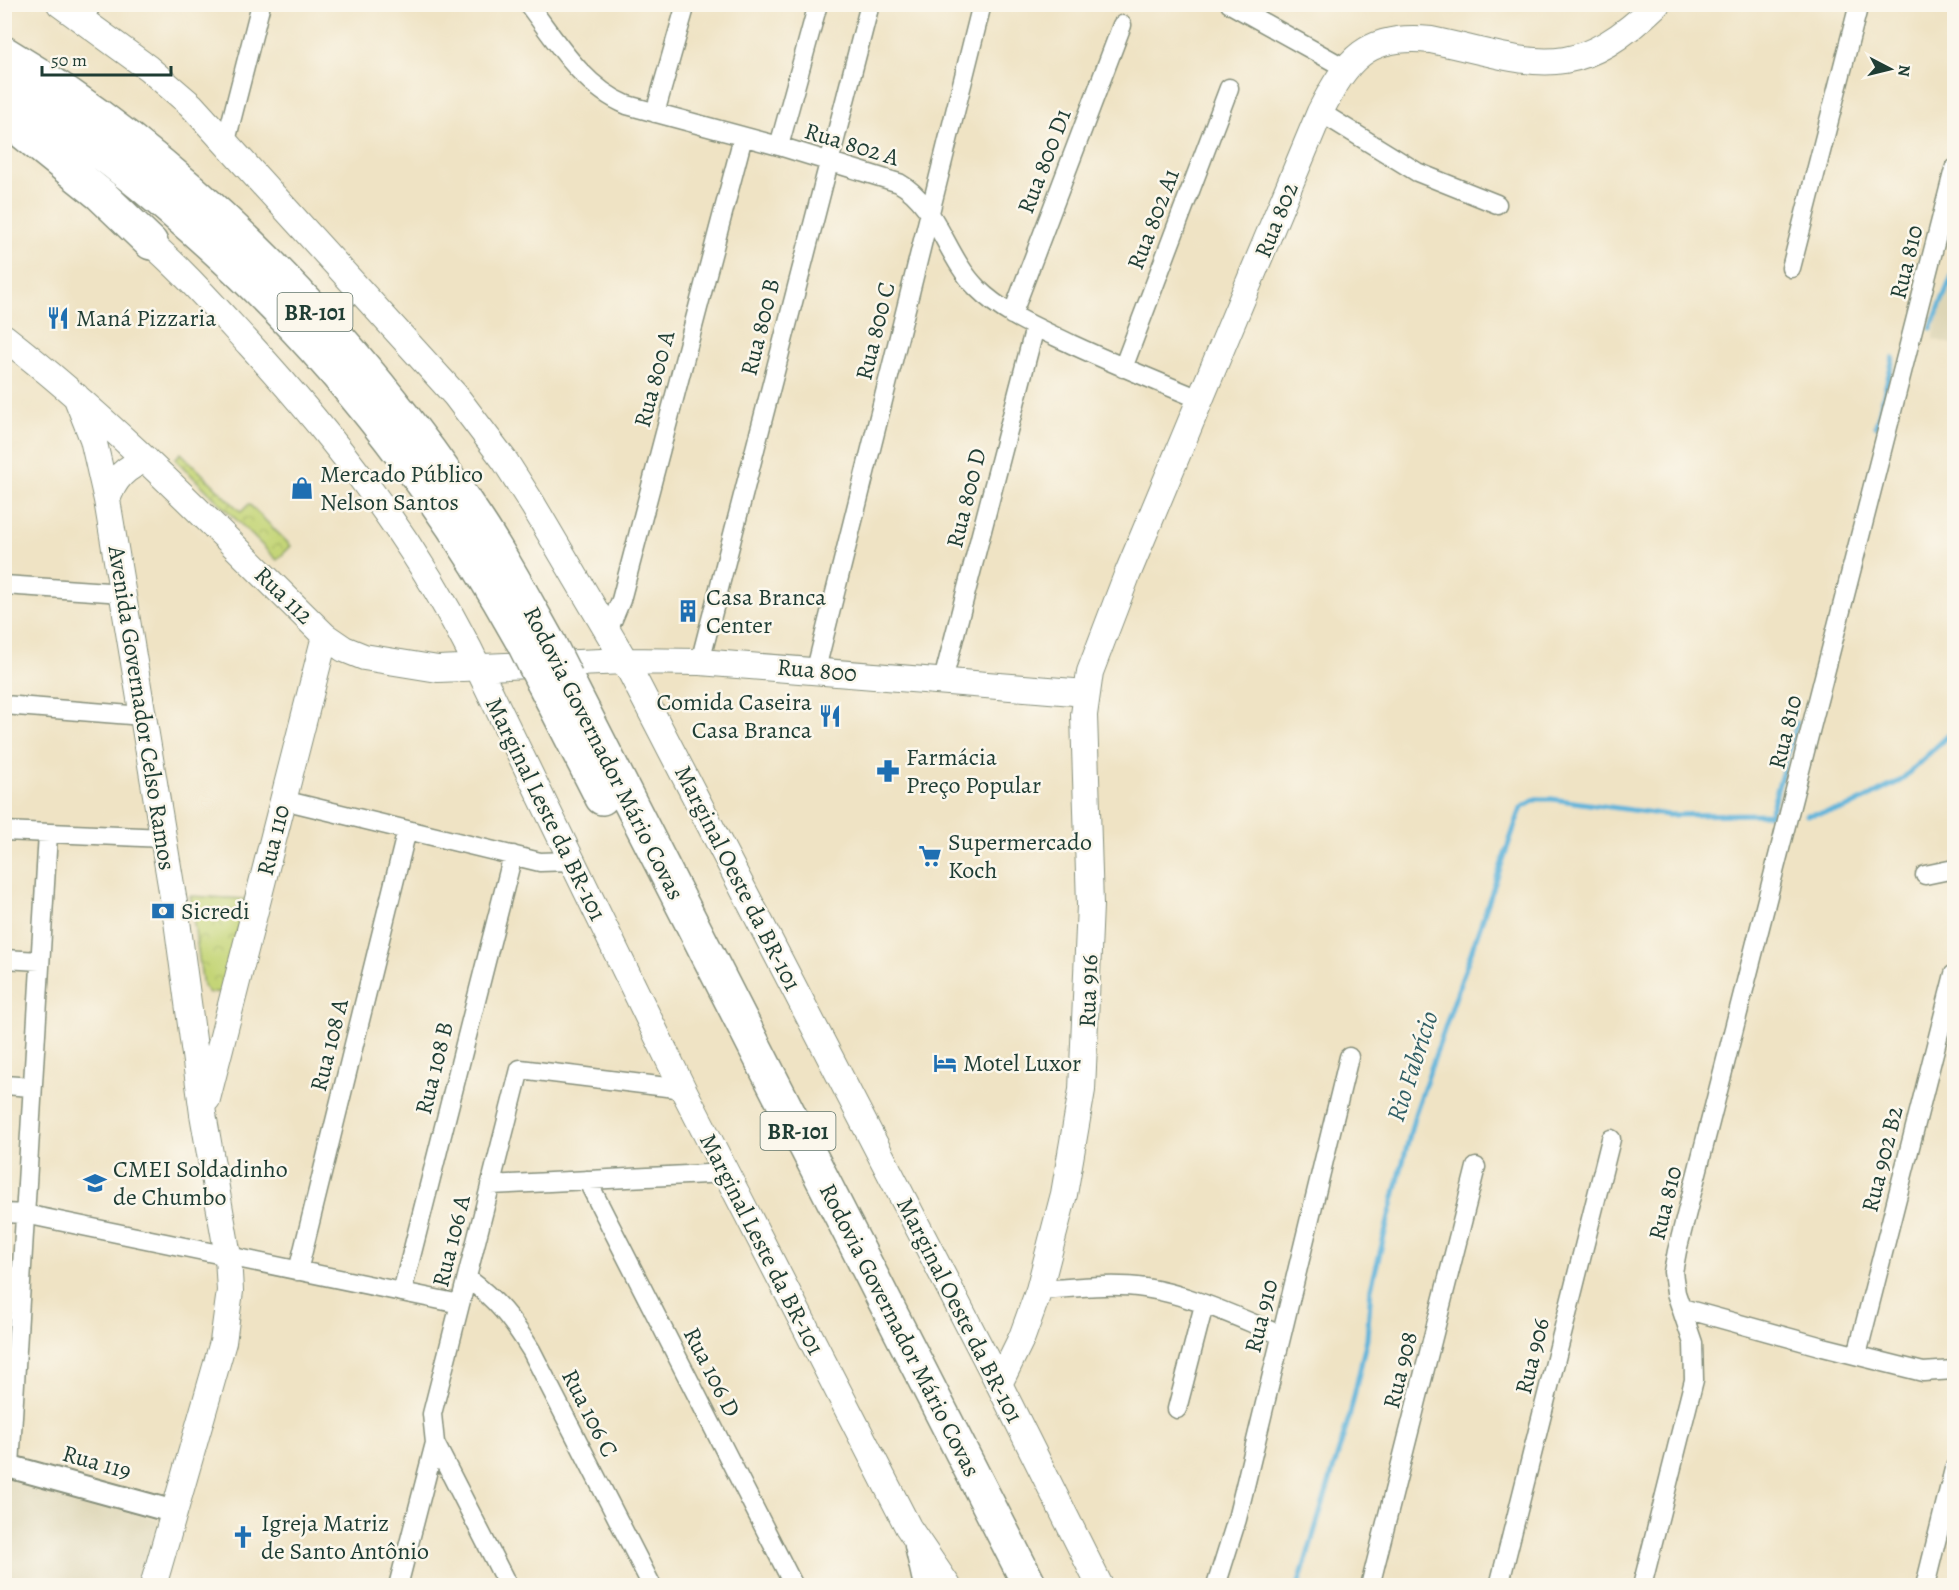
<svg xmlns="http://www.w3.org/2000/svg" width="1959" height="1590" font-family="Alegreya,serif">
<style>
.built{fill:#ddd5b5}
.park{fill:url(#park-crowns);stroke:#728956;stroke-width:1.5}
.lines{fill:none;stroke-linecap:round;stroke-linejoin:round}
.stream{stroke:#5db3da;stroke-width:5}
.minor-casing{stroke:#87907c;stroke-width:21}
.tertiary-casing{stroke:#87907c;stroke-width:26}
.secondary-casing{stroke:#87907c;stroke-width:28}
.motorway-casing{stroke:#87907c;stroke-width:36}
.minor{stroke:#fff;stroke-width:18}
.tertiary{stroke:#fff;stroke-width:22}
.secondary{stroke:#fff;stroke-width:26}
.motorway{stroke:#fff;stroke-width:33}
.motorway-bridge-casing{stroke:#87907c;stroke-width:36;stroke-linecap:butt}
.motorway-bridge{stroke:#fff;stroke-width:33}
.labels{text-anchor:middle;stroke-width:5;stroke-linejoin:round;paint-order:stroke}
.shield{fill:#fbf7ec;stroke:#61756b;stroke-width:1.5}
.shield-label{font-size:22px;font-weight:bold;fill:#1f3d34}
.street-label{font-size:24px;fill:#1f3d34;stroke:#fbf7ec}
.poi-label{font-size:24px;fill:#1f3d34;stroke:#fbf7ec;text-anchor:start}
.water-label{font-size:26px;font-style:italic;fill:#326066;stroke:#fbf7ec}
</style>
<defs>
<pattern id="park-crowns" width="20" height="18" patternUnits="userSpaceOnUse" patternTransform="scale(1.5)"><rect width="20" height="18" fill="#c4d577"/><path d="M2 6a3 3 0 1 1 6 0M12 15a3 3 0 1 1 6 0" fill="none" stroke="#a8b868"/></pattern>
</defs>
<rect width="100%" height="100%" fill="#fbf7ec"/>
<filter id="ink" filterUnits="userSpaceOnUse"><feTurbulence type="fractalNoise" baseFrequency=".0167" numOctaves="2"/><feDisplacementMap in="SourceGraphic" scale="12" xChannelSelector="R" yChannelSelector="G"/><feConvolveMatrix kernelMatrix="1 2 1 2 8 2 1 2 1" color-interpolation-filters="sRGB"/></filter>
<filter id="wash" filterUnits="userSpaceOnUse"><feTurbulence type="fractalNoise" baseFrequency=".008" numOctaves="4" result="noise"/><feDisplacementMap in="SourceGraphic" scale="24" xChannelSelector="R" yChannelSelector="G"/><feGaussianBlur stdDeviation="1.35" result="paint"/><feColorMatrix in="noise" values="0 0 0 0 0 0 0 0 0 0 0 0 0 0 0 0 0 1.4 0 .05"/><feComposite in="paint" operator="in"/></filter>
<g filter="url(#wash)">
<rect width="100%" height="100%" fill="#efe3c4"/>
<path class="built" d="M1954,259V345L1933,339Z
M5,1477L33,1481L159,1520L137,1585L5,1586Z"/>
<path class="park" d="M181,453L241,512L249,504L291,546L277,560L175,459Z
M190,896L245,899L225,988L221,992L209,993L203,986Z"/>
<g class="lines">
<path class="stream" d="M1931,328L1954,271
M1876,426L1893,358
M1807,815L1845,809L1900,781L1954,730
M1298,1586L1350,1414L1367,1338L1371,1288L1415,1114L1521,808L1537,799H1552L1668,815L1770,814L1797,723"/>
</g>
</g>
<g filter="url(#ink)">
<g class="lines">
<g class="minor-casing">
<path id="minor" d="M528,4C556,41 583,87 627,105L779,146L899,183C937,204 946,257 977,288C1003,314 1038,328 1071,344C1114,364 1158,382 1202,400
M1230,4L1345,68
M83,20L92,4
M1320,112L1417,172L1497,204
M655,113L686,4
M225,145L261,4
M779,146L818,4
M1791,268L1859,4
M1012,315L1122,25
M1123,368L1229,88
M4,585L123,593
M608,631L621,600L743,137
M700,662L870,4
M816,669L982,4
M943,680L1035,327
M4,705L143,716
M283,800L540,862L571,861
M4,831L164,838
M1925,875L1954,869
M4,959L40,961
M4,1085L32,1087
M587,1180L794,1586
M490,1185L726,1173
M4,1213L25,1214L460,1304
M298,1271L407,830
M467,1278C497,1300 511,1318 531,1350L652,1586
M1039,1290C1073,1288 1111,1283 1145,1288C1192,1295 1238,1318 1281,1335
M402,1292L513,855
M1682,1308L1823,1347L1923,1372L1954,1370
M1857,1355L1954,974
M1177,1409L1204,1305
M435,1443L508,1586
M10,1466L48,834
M914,1546L923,1586
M398,1586L435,1443L432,1414L520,1069L683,1089
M1216,1586L1237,1519L1349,1057
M1370,1586L1476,1167
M1499,1586L1611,1139
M1642,1586L1694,1380L1693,1343L1676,1293L1673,1272L1677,1251L1954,169
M1925,1586L1954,1469"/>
</g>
<g class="tertiary-casing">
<path id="tertiary" d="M4,1465L175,1512"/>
</g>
<g class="secondary-casing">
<path id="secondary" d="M60,4L148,68L191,105L455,395L505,461L533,505L625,661L999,1384L1100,1586
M138,232C178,265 214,306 250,345C335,438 411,536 469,649L683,1089L908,1527L948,1586
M4,337C120,427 221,534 325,636L344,649L364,657L438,669L625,661L700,662L1086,693
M76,396L93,439L107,500L177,921L203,1114L228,1256L230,1291L223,1342L153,1586
M107,500C114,479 125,467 146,460
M207,1099L325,636
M999,1384L1022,1337L1039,1290L1064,1194L1082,1090L1090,905L1084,715L1090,672L1127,575L1320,112C1347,59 1367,33 1431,40C1536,62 1571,87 1657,4"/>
</g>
<g class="motorway-casing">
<path id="motorway" d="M4,53C193,166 358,339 478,521C504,560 526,602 549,643
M4,83C223,230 393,408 521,639
M4,117L101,195L151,243
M566,677L1030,1586
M543,682L602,798"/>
</g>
<use href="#minor" class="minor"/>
<use href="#tertiary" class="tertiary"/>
<use href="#secondary" class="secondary"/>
<use href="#motorway" class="motorway"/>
<g class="motorway-bridge-casing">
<path id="motorway-bridge" d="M549,643L566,677
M524,644L543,682"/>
</g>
<use href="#motorway-bridge" class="motorway-bridge"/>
</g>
</g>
<defs>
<g id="restaurant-bare" transform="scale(1.8)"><path d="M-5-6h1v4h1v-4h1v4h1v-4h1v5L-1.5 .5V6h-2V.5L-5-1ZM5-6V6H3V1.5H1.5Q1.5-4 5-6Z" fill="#1f6fb2" stroke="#fbf7ec" stroke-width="2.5" paint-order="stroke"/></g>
<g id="shop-bare" transform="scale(1.8)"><path d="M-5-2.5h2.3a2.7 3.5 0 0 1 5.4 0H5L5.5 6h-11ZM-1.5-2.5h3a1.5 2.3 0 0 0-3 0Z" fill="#1f6fb2" stroke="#fbf7ec" stroke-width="2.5" paint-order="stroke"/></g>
<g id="building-bare" transform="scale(1.8)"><path d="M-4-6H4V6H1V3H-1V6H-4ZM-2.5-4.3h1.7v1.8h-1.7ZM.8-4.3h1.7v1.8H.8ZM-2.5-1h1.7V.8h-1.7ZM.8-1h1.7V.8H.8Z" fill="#1f6fb2" stroke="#fbf7ec" stroke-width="2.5" paint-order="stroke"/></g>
<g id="pharmacy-bare" transform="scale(1.8)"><path d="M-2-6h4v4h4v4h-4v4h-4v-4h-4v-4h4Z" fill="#1f6fb2" stroke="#fbf7ec" stroke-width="2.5" paint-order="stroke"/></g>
<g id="supermarket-bare" transform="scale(1.8)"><path d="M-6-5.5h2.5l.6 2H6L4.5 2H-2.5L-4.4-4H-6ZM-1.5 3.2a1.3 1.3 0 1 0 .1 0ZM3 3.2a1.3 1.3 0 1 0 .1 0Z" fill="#1f6fb2" stroke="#fbf7ec" stroke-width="2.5" paint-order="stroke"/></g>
<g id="bank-bare" transform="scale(1.8)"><path d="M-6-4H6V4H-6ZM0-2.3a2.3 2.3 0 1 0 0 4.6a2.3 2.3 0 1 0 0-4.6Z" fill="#1f6fb2" stroke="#fbf7ec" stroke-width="2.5" paint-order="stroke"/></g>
<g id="hotel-bare" transform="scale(1.8)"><path d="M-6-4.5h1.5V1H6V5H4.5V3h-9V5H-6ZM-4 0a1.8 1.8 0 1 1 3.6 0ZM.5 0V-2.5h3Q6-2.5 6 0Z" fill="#1f6fb2" stroke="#fbf7ec" stroke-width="2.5" paint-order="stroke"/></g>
<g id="school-bare" transform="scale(1.8)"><path d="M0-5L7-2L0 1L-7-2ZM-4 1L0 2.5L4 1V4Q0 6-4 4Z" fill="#1f6fb2" stroke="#fbf7ec" stroke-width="2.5" paint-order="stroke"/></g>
<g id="church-bare" transform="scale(1.8)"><path d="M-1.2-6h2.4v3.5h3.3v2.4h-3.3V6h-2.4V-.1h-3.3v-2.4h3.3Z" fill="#1f6fb2" stroke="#fbf7ec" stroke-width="2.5" paint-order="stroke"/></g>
</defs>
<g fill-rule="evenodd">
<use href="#restaurant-bare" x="58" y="318"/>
<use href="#shop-bare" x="302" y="488"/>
<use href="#building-bare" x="688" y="611"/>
<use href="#restaurant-bare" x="830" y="716"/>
<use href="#pharmacy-bare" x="888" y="771"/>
<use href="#supermarket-bare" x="930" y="856"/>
<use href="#bank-bare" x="163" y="911"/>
<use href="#hotel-bare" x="945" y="1063"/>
<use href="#school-bare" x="95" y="1183"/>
<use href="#church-bare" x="243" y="1537"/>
</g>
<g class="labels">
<g class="shield">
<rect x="277.5" y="293" width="75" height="38" rx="4.5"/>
<rect x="760.5" y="1112" width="75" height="38" rx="4.5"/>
</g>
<g class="shield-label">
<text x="315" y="320">BR-101</text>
<text x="798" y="1139">BR-101</text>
</g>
<g class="street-label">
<text transform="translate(852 144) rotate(17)" y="8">Rua 802 A</text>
<text transform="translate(1044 161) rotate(-69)" y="8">Rua 800 D1</text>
<text transform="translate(1153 219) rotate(-69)" y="8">Rua 802 A1</text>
<text transform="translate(1276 220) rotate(-68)" y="8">Rua 802</text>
<text transform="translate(1906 262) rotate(-76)" y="8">Rua 810</text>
<text transform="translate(760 327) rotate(-76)" y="8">Rua 800 B</text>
<text transform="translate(875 331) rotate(-76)" y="8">Rua 800 C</text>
<text transform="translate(654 379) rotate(-75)" y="8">Rua 800 A</text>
<text transform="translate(966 498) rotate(-76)" y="8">Rua 800 D</text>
<text transform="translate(284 595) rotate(44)" y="8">Rua 112</text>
<text transform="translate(817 670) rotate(5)" y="8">Rua 800</text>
<text transform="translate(142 708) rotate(81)" y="8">Avenida Governador Celso Ramos</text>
<text transform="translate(1785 732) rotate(-76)" y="8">Rua 810</text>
<text transform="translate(604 753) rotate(63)" y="8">Rodovia Governador Mário Covas</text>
<text transform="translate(546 809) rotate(64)" y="8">Marginal Leste da BR-101</text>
<text transform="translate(273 840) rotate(-76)" y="8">Rua 110</text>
<text transform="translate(738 878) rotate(63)" y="8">Marginal Oeste da BR-101</text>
<text transform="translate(1088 991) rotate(-88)" y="8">Rua 916</text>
<text transform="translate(329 1045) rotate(-76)" y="8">Rua 108 A</text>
<text transform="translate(434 1068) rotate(-76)" y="8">Rua 108 B</text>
<text transform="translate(1882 1159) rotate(-76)" y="8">Rua 902 B2</text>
<text transform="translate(1665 1203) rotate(-76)" y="8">Rua 810</text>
<text transform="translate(451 1241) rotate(-76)" y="8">Rua 106 A</text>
<text transform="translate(762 1244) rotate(63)" y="8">Marginal Leste da BR-101</text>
<text transform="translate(960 1310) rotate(63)" y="8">Marginal Oeste da BR-101</text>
<text transform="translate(1261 1316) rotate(-76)" y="8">Rua 910</text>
<text transform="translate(900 1330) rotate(63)" y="8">Rodovia Governador Mário Covas</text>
<text transform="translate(1532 1356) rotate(-76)" y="8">Rua 906</text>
<text transform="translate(1400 1370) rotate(-76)" y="8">Rua 908</text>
<text transform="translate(712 1372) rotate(63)" y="8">Rua 106 D</text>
<text transform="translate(590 1413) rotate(63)" y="8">Rua 106 C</text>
<text transform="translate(97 1462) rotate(16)" y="8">Rua 119</text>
</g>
<g class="poi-label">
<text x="76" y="326">Maná Pizzaria</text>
<text x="320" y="482">Mercado Público<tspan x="320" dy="28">Nelson Santos</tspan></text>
<text x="706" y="605">Casa Branca<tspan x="706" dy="28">Center</tspan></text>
<text x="812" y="710" text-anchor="end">Comida Caseira<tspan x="812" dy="28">Casa Branca</tspan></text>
<text x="906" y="765">Farmácia<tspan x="906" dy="28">Preço Popular</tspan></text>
<text x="948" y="850">Supermercado<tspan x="948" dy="28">Koch</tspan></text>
<text x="181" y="919">Sicredi</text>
<text x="963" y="1071">Motel Luxor</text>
<text x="113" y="1177">CMEI Soldadinho<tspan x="113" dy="28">de Chumbo</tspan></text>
<text x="261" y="1531">Igreja Matriz<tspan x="261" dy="28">de Santo Antônio</tspan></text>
</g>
<g class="water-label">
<text transform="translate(1412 1066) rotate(-72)" y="9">Rio Fabrício</text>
</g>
</g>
<rect width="1959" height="1590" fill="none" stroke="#fbf7ec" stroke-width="24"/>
<g transform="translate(1890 69) rotate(97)" stroke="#fbf7ec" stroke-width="4.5" paint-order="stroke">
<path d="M0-4.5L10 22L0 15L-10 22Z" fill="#1f3d34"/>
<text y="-9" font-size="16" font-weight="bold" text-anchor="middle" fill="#1f3d34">N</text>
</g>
<path d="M42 66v9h129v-9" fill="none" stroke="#1f3d34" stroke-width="3"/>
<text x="51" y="66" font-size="18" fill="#1f3d34" stroke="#fbf7ec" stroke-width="4.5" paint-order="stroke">50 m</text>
</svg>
